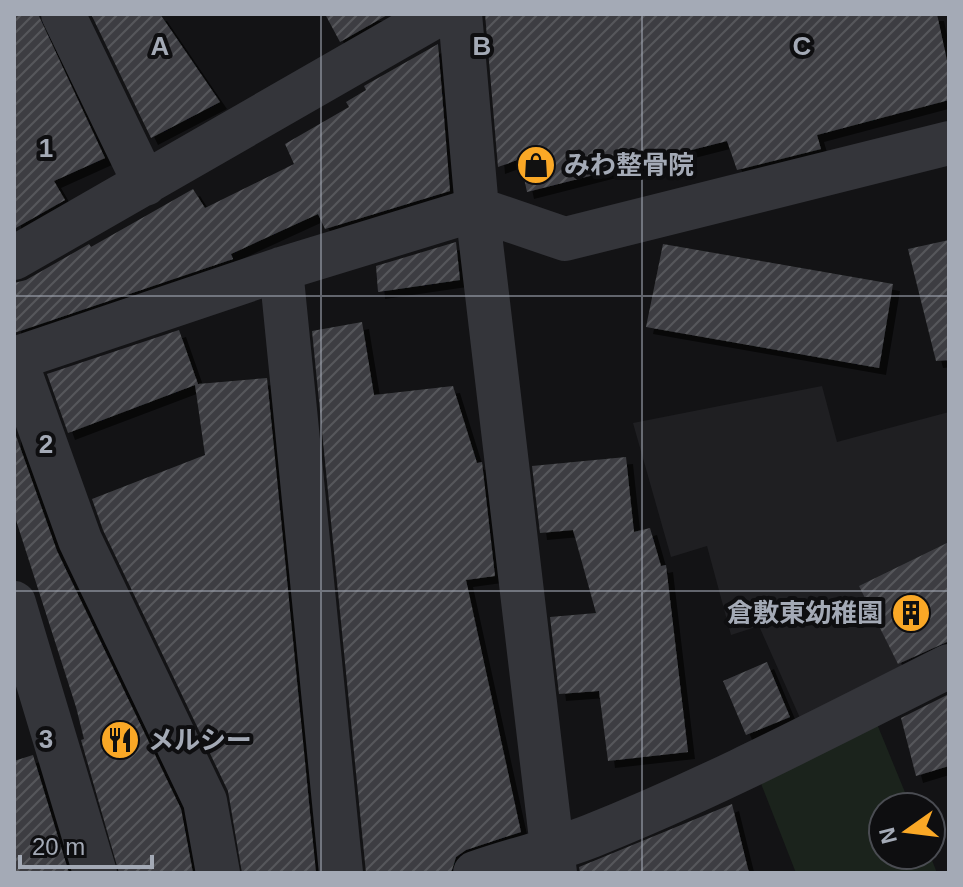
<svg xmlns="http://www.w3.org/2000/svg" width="963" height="887" font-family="Arial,'Noto Sans JP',sans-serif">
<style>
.built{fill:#1f1f22}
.park{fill:#1b231c}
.building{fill:url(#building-hatch);filter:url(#shadow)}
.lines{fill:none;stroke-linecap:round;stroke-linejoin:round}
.minor{stroke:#34353a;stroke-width:44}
.grid{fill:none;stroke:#a4aab6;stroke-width:2;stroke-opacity:0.55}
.labels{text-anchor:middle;stroke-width:8;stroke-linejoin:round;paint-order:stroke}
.poi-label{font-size:26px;font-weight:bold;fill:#a4aab6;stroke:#0e0e10;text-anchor:start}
.grid-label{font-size:26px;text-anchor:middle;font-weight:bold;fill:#a4aab6;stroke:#0e0e10;stroke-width:8;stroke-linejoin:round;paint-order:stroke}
</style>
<defs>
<pattern id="building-hatch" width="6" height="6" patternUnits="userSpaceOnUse" patternTransform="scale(2)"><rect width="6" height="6" fill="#3d3e42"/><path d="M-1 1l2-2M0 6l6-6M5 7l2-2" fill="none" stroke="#56575b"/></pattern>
<filter id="shadow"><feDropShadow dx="7" dy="7" stdDeviation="0" flood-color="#0009"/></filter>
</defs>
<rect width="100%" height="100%" fill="#131315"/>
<path class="built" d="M822,386L837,442L949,412V655L804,727L759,626L731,635L707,546L671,557L633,423Z"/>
<path class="park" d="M877,724L911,807H883V855H930L937,873H796L760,781Z"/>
<path class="building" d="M14,14H38L105,158L54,181L65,200L14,229Z
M91,14H160L220,102L151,138Z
M325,14H389L340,42Z
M485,14H937L949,70V100L817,135L821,149L737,170L727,141L527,192L520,159L498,167Z
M438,44L450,191L325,229L318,214L231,254L233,259L14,333V283L26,280L89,244L91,247L193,189L205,208L294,164L285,144L349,107L346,102L366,90L364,86Z
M949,240V360L936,361L908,249Z
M456,242L460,280L378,292L376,266Z
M663,244L893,284L879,368L646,327Z
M362,322L374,395L453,386L477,463L482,462L495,576L466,580L521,832L466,850L456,857L451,873H366L312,331Z
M179,330L198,384L267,378L316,873H242L228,791L103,530L92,499L205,455L195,385L68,433L47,374Z
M14,430L57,551L181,809L193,873H119L81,740L84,739L76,707L14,514Z
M626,457L634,532L650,528L661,566L666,565L688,752L608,761L599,691L559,694L550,617L596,613L573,530L540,533L532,466Z
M949,542V641L898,664L859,586Z
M767,662L790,717L746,735L723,681Z
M949,694V766L916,776L901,718Z
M33,755L69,873H14V761Z
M732,804L749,873H580L579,867Z"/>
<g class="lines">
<path class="minor" d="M63,14L145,184
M460,14L477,209L555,873
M14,258L439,14
M281,269L341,873
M14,359L281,269L477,209L565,239L949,143
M15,359L80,540L205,801L218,873
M14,603L95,873
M475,873C514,859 553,851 591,836C714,787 831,725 949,666"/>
</g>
<path class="grid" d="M321,14V873M642,14V873M14,296H949M14,591H949"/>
<defs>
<g id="shop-disc" transform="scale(2)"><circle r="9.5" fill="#faa826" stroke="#0e0e10"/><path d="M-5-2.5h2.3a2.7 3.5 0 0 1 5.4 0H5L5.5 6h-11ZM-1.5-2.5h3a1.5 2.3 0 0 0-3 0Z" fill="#111"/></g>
<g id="building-disc" transform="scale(2)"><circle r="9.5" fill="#faa826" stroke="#0e0e10"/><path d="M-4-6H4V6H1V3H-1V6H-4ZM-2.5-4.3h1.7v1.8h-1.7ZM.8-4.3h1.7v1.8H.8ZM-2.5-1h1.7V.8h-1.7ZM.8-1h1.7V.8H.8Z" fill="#111"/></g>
<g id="restaurant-disc" transform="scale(2)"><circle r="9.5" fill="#faa826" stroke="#0e0e10"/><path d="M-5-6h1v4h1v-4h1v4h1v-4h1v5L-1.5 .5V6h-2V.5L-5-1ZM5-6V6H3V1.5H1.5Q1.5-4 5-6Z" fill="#111"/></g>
</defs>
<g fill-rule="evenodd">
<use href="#shop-disc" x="536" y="165"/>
<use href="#building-disc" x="911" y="613"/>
<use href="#restaurant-disc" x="120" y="740"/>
</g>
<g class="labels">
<g class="poi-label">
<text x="564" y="174">みわ整骨院</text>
<text x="883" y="622" text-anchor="end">倉敷東幼稚園</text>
<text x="148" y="749">メルシー</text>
</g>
</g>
<g class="grid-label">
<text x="160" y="55">A</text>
<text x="482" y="55">B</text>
<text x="802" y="55">C</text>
<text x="46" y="157">1</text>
<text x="46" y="453">2</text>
<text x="46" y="748">3</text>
</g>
<rect width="963" height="887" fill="none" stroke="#a4aab6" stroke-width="32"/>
<g transform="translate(907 831) rotate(256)"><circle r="38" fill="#0e0e10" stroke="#4a4c52" stroke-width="2"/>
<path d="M0-6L14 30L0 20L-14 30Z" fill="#faa826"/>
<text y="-12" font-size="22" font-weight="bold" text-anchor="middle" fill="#a4aab6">N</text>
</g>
<path d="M20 855v12h132v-12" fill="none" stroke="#a4aab6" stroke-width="4"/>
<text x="32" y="855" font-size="24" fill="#a4aab6" stroke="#0e0e10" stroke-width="6" paint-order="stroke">20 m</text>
</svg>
